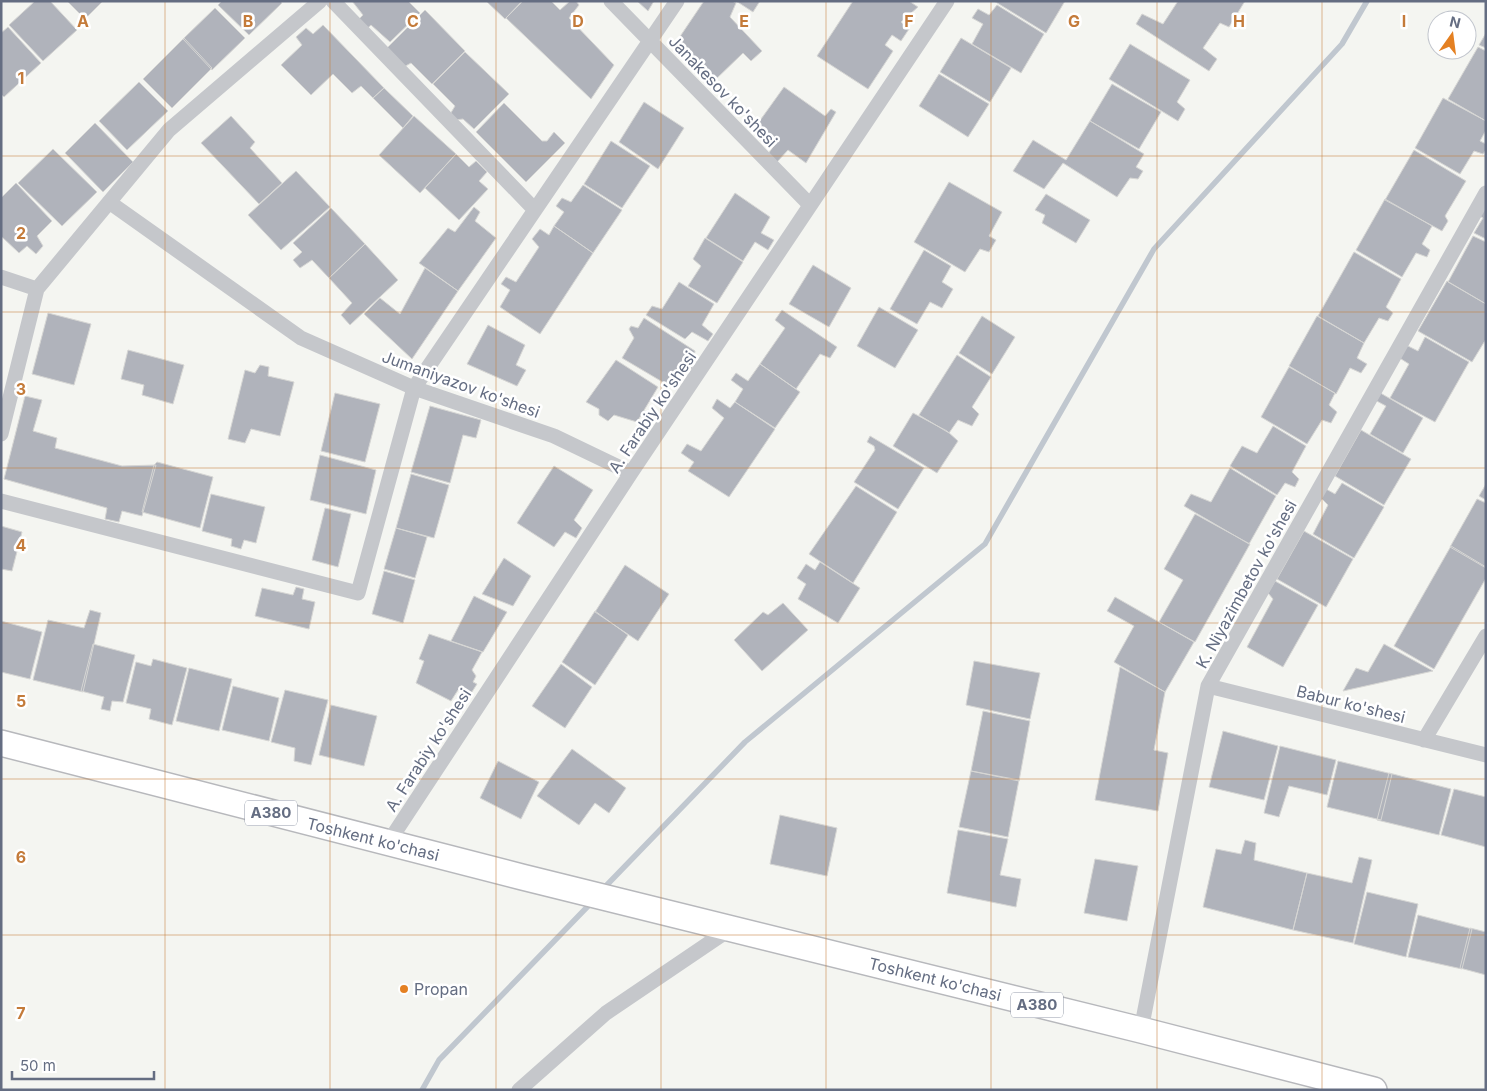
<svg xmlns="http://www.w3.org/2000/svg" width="1487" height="1091" font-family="Inter,sans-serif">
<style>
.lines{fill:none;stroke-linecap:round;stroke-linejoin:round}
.stream{stroke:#c0c7cf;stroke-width:5.5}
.building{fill:#b0b3bb;stroke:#d6d6d4}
.trunk-casing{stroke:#b7b8bc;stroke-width:28}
.minor{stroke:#c5c7cb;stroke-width:15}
.trunk{stroke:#fff;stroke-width:25}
.grid{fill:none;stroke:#c47b3a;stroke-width:1;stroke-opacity:0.55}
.poi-dot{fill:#e48022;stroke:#fff;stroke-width:2}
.labels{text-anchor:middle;stroke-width:5;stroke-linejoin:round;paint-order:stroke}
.shield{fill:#fff;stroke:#9299a8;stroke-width:1}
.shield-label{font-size:15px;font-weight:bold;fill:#646d82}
.street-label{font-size:16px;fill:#646d82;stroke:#fff}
.poi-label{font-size:16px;fill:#646d82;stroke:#fff;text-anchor:start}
.grid-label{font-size:16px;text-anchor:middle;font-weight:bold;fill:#c47b3a;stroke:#fff;stroke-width:5;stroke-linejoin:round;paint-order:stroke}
</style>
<rect width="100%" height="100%" fill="#f4f5f1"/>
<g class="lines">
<path class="stream" d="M602,890L745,742L985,544L1154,249L1342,44L1367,1
M422,1090L439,1060L593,901"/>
</g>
<path class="building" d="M35,1H50L77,30L43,61L9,25Z
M67,1H103L85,19Z
M222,1H280L282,3L249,35L218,5Z
M352,1H408L420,13L390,42L371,25L361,34L353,25L363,15Z
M486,1H523L505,19Z
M522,1H551L560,10L570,1H576L579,5L569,18L614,65L591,99L506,18Z
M637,1H654L648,11Z
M704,1H732L736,3L730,17L762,51L751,61L743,53L714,81L677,41Z
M736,1H760L753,12Z
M853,1H909L918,7L901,22L909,29L901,41L892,35L885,45L893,51L868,89L817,56Z
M994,1H1065L1046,33Z
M1178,1H1245L1229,27L1220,23L1203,48L1217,59L1209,71L1136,24L1142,14L1163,24Z
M997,5L1044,34L1021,73L972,44L983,24L972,18L978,9L989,15Z
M215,8L245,38L212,70L183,39Z
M425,10L465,51L432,84L411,63L400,69L383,52Z
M323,25L384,88L373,98L361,86L352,93L333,74L311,95L281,65L302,45L296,37L306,28L313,34Z
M8,27L41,63L4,97L1,94V33Z
M1486,33V48L1479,45Z
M184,38L212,68L172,108L143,79Z
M961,38L1011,68L990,102L940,72Z
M1130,44L1190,80L1177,102L1185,109L1178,121L1109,79Z
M1478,47L1486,51V121L1448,99Z
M465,52L509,94L474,129L463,119L455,120L449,116L455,106L433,84Z
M939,74L989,104L968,137L919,106Z
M139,82L168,111L127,150L99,121Z
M1112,84L1161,112L1139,149L1090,121Z
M784,87L825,116L831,109L836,112L806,163L788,150L777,162L768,154L777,141L756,126Z
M384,88L413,116L403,128L373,98Z
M1443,98L1486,121V130L1480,141L1486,144V150L1483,154L1474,151L1460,174L1415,148Z
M644,102L684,128L658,169L619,142Z
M504,103L542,141H547L554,132L565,143L526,182L476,132Z
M231,116L255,142L250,148L282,183L259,204L201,143Z
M414,116L456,154L420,193L379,155Z
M1090,121L1144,154L1136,167L1143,171L1138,179L1130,178L1117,197L1063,163L1044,189L1013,171L1033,140L1066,160Z
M95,123L133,162L103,192L65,153Z
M611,141L650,166L622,208L584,184Z
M53,149L97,192L62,226L18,183Z
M1414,150L1466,181L1445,216L1448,221L1442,231L1385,200Z
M456,154L469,167L476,161L487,172L479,181L488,189L459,220L425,188Z
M296,171L330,207L281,250L248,215Z
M949,182L1002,212L989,236L996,240L989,252L980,249L965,272L914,242Z
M16,183L52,221L37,236L43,246L36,254L27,246L19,253L1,236V198Z
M583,185L622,210L593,253L554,226L564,212L556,206L562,198L571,202Z
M735,193L770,217L761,233L774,240L768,250L755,242L743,261L706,238Z
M1046,194L1090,220L1076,243L1042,223L1045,215L1035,210Z
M1385,199L1432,226L1422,244L1430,250L1427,257L1416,253L1402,277L1356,250Z
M1486,202V239L1474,233L1483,218L1478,215Z
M474,207L480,212L475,221L496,238L458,291L419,263L448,228L455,232Z
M331,208L365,244L329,278L312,260L300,268L293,260L302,252L293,243Z
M554,226L593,253L540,334L500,307L510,290L501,284L506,277L516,282L539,247L532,239L540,229L549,235Z
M1473,236L1486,242V304L1448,282Z
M705,238L743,262L717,303L688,286L701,266L693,259Z
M365,244L398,280L350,325L341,315L352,303L329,278Z
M924,250L951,266L942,282L953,289L942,308L930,302L917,324L890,309Z
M1354,252L1401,279L1386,307L1393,313L1388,321L1379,318L1364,343L1318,316Z
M813,265L851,288L829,327L789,304Z
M425,268L458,291L412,359L364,314L380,298L400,314Z
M1447,281L1486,304V339L1472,362L1418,331Z
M679,282L714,304L702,325L713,334L708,341L692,332L685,339L646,315L652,306L662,309Z
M879,307L918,330L895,368L857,346Z
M782,310L837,347L830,358L820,354L796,389L760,364L785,328L775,320Z
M48,313L91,324L74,385L32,374Z
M982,316L1015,337L992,374L959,353Z
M1317,316L1364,343L1357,358L1367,364L1361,373L1350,368L1336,394L1289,366Z
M644,318L695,351L692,369L684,368L671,387L622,358L634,338L629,329L631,326L638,328Z
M488,325L525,345L516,365L526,370L517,386L467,364Z
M1425,337L1469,362L1435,422L1390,398L1409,364L1398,357L1406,345L1418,351Z
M128,350L184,365L173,404L142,395L144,385L121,379Z
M957,355L991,377L972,407L979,414L972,426L958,420L949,433L919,415Z
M616,360L658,387L637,422L614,415L608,421L599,415V409L586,402Z
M760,364L800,392L775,428L735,402L743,389L731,380L736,373L748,381Z
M260,365L269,367L268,376L294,382L280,436L251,429L245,443L228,439L245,370L255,373Z
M1289,367L1335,393L1329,405L1337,412L1331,423L1322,420L1307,444L1261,417Z
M1377,391L1423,418L1403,453L1370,434L1386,406L1373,399Z
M335,393L380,404L365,462L321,451Z
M25,396L42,400L33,431L57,438L55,448L122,466L156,465L142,516L122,511L119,522L105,519L107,508L4,479Z
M717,399L730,408L735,402L775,429L729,497L688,471L694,462L681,453L687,444L701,451L724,418L712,408Z
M430,406L481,420L476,438L463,435L450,483L411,472Z
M913,413L947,431L958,441L937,473L893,446Z
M1273,426L1306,446L1292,472L1299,479L1295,487L1285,483L1277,495L1230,466L1242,446L1257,453Z
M1361,430L1411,459L1384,505L1335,476Z
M870,436L924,468L898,509L854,482L875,450L874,446L867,442Z
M320,455L376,470L366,514L310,500Z
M157,462L213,477L200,528L142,512L154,465Z
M554,466L593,490L574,520L582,528L576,538L565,532L554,547L517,523Z
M1230,468L1276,496L1249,544L1184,506L1191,494L1211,502Z
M411,474L449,485L434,538L396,528Z
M1342,483L1384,507L1354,558L1313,534L1328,505L1320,497L1326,489L1335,494Z
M1486,484V500L1479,496Z
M856,486L897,512L853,583L809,554Z
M211,494L265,507L256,543L244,540L241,549L231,546L232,539L202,531Z
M1477,499L1486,503V568L1450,547Z
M325,508L351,514L338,567L312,560Z
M1195,514L1250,544L1195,642L1159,622L1183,580L1164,569Z
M1,526L22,532L12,571L1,569Z
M396,528L427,537L415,578L384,569Z
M1304,531L1353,559L1326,607L1277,579Z
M1451,546L1486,567V578L1434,669L1394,646Z
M504,558L531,576L513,606L482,594Z
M820,562L860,588L838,623L798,599L806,584L797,578L806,564L815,570Z
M625,565L669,594L638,641L595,612Z
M384,571L415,580L403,623L372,614Z
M1275,581L1318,605L1283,667L1247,647L1273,599L1268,593Z
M296,587L304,589L302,599L315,602L309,629L255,616L262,588L293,595Z
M474,596L507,612L483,652L451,641Z
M1115,597L1194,642L1165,692L1114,662L1134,626L1107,611Z
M783,603L808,630L762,671L734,640L763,612L768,615Z
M90,610L101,613L83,692L33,680L48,620L84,628Z
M595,611L628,635L595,685L562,662Z
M1,621L42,632L30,679L1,672Z
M429,634L482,652L472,670L476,676L473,682L477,684L470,695L458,690L451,701L416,683L424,661L419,659Z
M93,644L135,655L123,702L112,701L110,711L101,709L104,697L81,691Z
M1384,644L1433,671L1343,691L1356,668L1368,672Z
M153,659L187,668L172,725L149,719L151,709L126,703L136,662L151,666Z
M974,661L1040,673L1030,719L966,705Z
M561,664L592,687L565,728L532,706Z
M1120,667L1165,692L1154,750L1168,753L1158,811L1095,800Z
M189,668L232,679L219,731L176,721Z
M233,686L279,698L269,741L222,730Z
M285,690L328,700L311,765L294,761L295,748L271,742Z
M331,705L377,716L364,766L319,755Z
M983,711L1030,721L1019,781L971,771Z
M1223,731L1278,746L1264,800L1209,787Z
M1280,746L1336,760L1327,795L1289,786L1279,817L1264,813Z
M572,749L626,788L609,813L595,803L579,825L537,796Z
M498,761L539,782L521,819L480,798Z
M1338,761L1392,774L1381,820L1327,807Z
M971,771L1019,780L1008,837L959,827Z
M1389,773L1451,789L1439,835L1377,820Z
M1454,789L1486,797V847L1441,835Z
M780,815L837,828L827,876L770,864Z
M958,830L1008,839L1000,875L1021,879L1016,907L947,893Z
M1245,840L1256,843L1254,860L1307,873L1293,930L1203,907L1216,849L1241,854Z
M1359,857L1372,860L1353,943L1293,930L1307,873L1352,883Z
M1095,859L1138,866L1127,921L1084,913Z
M1367,892L1418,904L1406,957L1354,944Z
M1418,915L1472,929L1462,969L1408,957Z
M1470,928L1486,932V975L1460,968Z"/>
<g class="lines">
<g class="trunk-casing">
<path id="trunk" d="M1,743L522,877L1141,1030L1374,1090"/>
</g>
<path class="minor" d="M333,1L535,210
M611,1L810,205
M109,202L301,338L414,388L554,436L631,473
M1,277L37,289
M1,434L37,289L169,130L320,1
M1,501L358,593L414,388L677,1
M1208,686L1486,755
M1424,740L1486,636
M388,843L631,473L947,1
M1141,1030L1208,686L1486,193
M519,1090L606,1013L730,929"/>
<use href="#trunk" class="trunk"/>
</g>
<path class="grid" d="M165,1V1090M330,1V1090M496,1V1090M661,1V1090M826,1V1090M991,1V1090M1157,1V1090M1322,1V1090M1,156H1486M1,312H1486M1,468H1486M1,623H1486M1,779H1486M1,935H1486"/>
<circle class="poi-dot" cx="404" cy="989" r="5"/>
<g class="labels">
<g class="shield">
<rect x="245" y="800.5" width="52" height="25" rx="4"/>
<rect x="1011" y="992.5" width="52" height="25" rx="4"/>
</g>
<g class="shield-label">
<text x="271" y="818">A380</text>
<text x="1037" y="1010">A380</text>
</g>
<g class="street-label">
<text transform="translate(723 91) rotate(46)" y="6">Janakesov ko'shesi</text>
<text transform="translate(461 384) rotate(20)" y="6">Jumaniyazov ko'shesi</text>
<text transform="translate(652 412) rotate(-56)" y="6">A. Farabiy ko'shesi</text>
<text transform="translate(1246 584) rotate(-61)" y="6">K. Niyazimbetov ko'shesi</text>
<text transform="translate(1351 704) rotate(14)" y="6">Babur ko'shesi</text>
<text transform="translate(428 750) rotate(-57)" y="6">A. Farabiy ko'shesi</text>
<text transform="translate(373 839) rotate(14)" y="6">Toshkent ko'chasi</text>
<text transform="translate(935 979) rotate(14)" y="6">Toshkent ko'chasi</text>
</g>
<g class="poi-label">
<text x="414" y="995">Propan</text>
</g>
</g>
<g class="grid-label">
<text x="83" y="27">A</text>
<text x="248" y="27">B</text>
<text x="413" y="27">C</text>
<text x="578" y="27">D</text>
<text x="744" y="27">E</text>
<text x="909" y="27">F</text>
<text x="1074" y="27">G</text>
<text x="1239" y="27">H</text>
<text x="1404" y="27">I</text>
<text x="21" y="84">1</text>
<text x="21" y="239">2</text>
<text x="21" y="395">3</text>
<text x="21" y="551">4</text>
<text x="21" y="707">5</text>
<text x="21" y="863">6</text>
<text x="21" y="1019">7</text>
</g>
<rect width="1487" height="1091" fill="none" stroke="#646d82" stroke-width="5"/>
<g transform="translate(1452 35) rotate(14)"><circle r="24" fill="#ffffff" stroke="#c1c5cd"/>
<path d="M0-4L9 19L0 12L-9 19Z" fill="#e48022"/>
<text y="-8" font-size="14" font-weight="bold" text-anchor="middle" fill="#646d82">N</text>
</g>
<path d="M12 1071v8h142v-8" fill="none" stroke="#646d82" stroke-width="2.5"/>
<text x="20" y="1071" font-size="15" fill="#646d82" stroke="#ffffff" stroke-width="4" paint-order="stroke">50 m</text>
</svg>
